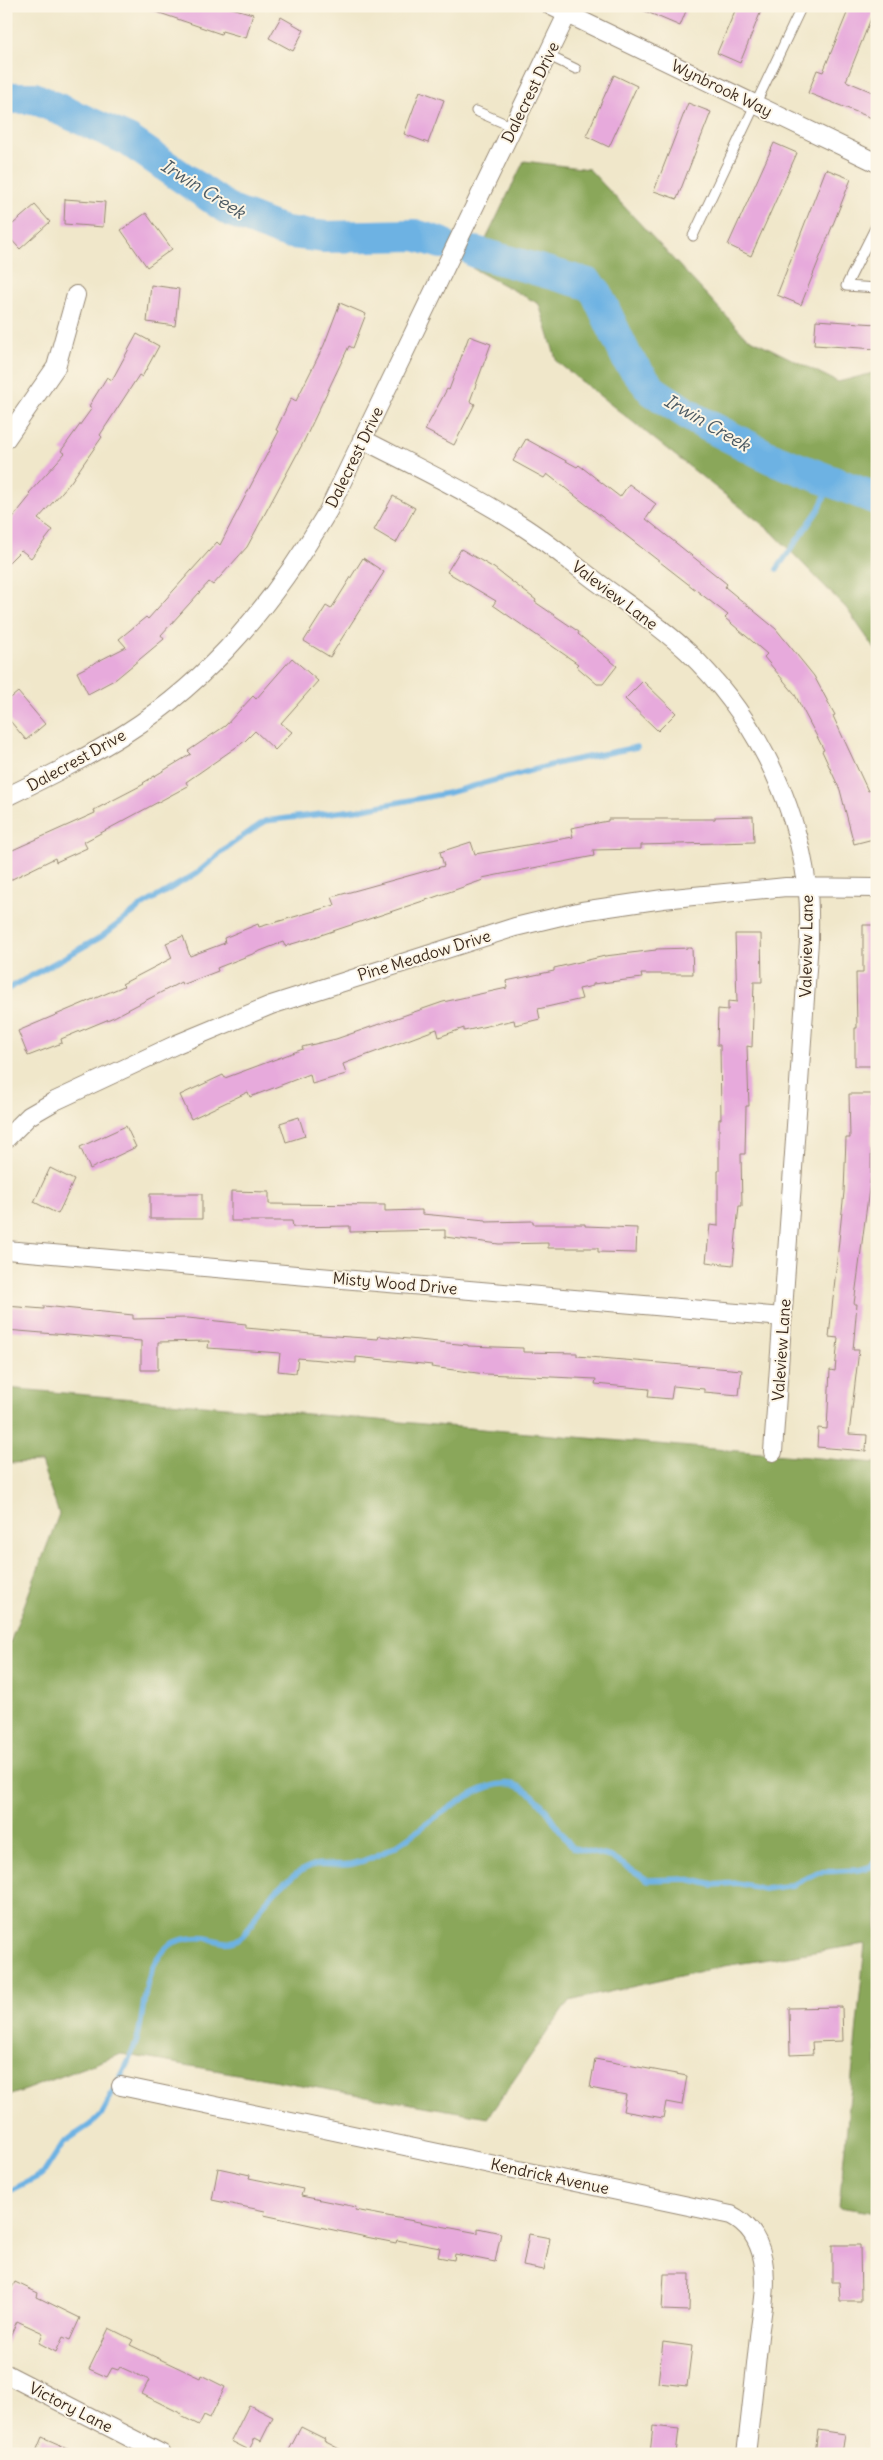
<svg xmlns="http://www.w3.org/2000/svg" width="883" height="2460" font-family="Delius,sans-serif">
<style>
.forest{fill:#8aa75a;stroke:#62683c}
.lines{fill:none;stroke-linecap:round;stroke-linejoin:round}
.stream{stroke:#6db2e3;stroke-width:5.5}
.river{stroke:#6db2e3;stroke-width:32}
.building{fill:#e7aadc}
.service-casing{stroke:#968874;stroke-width:11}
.minor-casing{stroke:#968874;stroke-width:20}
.service{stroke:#fff;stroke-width:9}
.minor{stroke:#fff;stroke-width:18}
.labels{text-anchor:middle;stroke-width:4;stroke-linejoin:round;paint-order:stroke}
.street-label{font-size:16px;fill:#3b2a1e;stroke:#fcf5e5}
.water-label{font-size:18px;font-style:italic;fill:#4c5a63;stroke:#fcf5e5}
</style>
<rect width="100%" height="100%" fill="#fcf5e5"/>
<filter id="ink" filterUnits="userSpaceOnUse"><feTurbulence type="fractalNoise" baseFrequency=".02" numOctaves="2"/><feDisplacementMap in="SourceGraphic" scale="10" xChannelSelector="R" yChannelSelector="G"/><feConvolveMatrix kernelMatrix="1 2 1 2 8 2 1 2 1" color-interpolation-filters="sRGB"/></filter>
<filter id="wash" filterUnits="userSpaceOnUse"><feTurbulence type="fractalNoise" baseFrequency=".0096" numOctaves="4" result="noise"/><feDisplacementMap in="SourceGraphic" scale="20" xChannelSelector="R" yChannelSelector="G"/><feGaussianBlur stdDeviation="1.12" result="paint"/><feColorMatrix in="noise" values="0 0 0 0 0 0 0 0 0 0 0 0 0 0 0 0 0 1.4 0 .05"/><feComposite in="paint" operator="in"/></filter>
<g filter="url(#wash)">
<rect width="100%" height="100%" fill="#f0e7ca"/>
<path class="forest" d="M524,161L589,169L745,336L838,382L877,372V652L847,609L772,532L557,362L539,304L472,268Z
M6,1388L877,1463V2213L839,2207L865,1944L724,1966L569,2001L488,2117L121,2054L6,2097V1653L59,1514L41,1462L6,1463Z"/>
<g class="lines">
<path class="stream" d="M777,569L819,509L832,481
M6,990L101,937L143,905L197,873L229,846L265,821L363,809L448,793L559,763L637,747
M6,2193L43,2174L63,2143L94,2122L101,2115C114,2090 128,2066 137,2040C146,2009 141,1974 166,1948C174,1939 193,1937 205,1938C214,1939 225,1945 234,1941C248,1936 254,1917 262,1906C271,1895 281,1885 292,1877C320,1856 325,1868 352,1864C367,1861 381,1854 394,1847C422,1830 481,1775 515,1785C542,1793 556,1829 573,1848L611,1857L648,1880L687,1879L713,1885L737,1883L764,1889L793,1885L818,1872L858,1870L870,1867L877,1860"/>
<path class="river" d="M6,98H34L128,140L231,211L285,232L325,237L415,235L441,243
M475,252L588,284L596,292L628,360L653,391L697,420L771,458L877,499"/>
</g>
<g id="blocks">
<path class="building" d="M149,6H225L253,14L246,38L222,31L221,34L148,9Z
M633,6H688L680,26Z
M737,6H763L740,63L717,53Z
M850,6H876L846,81L877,94V120L808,93L817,70L823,72Z
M281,17L304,30L293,51L269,38Z
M614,75L637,86L609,147L586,136Z
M420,91L444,100L428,143L404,134Z
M688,103L711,112L677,199L654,191Z
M774,143L797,153L751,256L728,245Z
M826,169L851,179L801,305L777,295Z
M65,199L105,202L103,227L64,224Z
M35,205L50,222L20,249L6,234V230Z
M146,213L172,249L147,267L121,230Z
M151,285L179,289L175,326L147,322Z
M340,303L366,314L353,348L349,346L303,443L247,547L213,585L209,582L161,635L164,639L116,679L88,694L77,672L126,647L119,639L146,617L148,619L217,542L220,545L279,431L276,430L291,398L296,401L324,345Z
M816,320L877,324V349L814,345Z
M137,334L159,346L142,377L139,375L100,435L102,437L70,483L38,519L53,530L31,558L21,550L6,565V526L31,495L29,493L65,453L61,451L92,408L89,406L107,377L112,380Z
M469,336L491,344L470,401L475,404L454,445L425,430L447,389L449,390Z
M526,439L577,467L579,465L620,497L629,484L656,504L646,519L727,584L725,587L776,629L814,676L835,715L833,716L868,791L872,790L877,809V838L854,844L840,790L822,751L824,750L794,693L764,657L767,654L725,618L728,615L547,474L544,478L513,461Z
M393,496L415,508L396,543L374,530Z
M461,549L494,568L536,600L535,602L579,632L578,634L617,666L603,684H597L576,666L578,664L493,605L496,601L447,572Z
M363,558L384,572L330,657L304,641L326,606L331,609Z
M292,658L318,681L281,723L292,732L275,750L255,731L245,741L186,782L188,786L84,842L87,848L56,862L55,858L6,882V853L95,813L94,810L144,784L143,783L191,754L188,751L225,726L253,696L256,699Z
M643,681L676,713L658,731L625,699Z
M18,692L45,724L26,740L6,716V702Z
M753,816L754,842L641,845V849L593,850L594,856L482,878L483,880L432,898L312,938L285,946L283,942L217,968L218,971L182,985L181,982L114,1017L61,1039L62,1043L28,1056L18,1031L124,986L122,984L172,958L166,943L183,936L190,956L225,943L224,938L258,924L259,927L335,905L332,897L444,866L440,852L471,842L475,854L573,837L571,828L608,821V819H715V817Z
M863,925H877V1066H855V1028H857L856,973H863Z
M735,934H761L762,982H754L752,1047L747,1046L749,1106H746L745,1154H741L742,1206H739L733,1265L706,1262L710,1225L718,1226V1171H719V1119H721L720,1045H717L718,1009L728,1010V1001L737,1002Z
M692,948L693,974H641L642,978L593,984V986L579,989L582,999L538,1009L540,1019L515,1025L514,1020L464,1031V1028L439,1037L437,1029L343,1064L346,1074L312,1084L310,1074L250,1097L248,1092L191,1119L180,1095L223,1075L225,1078L303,1049L302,1047L336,1039L443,1002L507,988L506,981L554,971V968L605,956L656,950V949Z
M849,1094H872L871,1174L854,1304H857L853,1350H859L849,1434L867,1435L866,1451L817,1447L818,1428L827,1429L830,1370L835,1371L838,1338L829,1337L844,1192L846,1138H850Z
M299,1117L305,1136L286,1142L280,1123Z
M126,1126L136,1147L90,1169L80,1147Z
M50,1168L74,1180L58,1214L34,1202Z
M231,1191L269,1192V1204L385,1205V1211L422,1210V1214L486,1220V1222L533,1221V1224H585V1226L637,1228L636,1253L598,1252V1248H548V1243L499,1244L445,1237V1230L350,1232V1226L293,1227L292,1221H231Z
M150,1194H202V1219H150Z
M6,1306L44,1309V1306L133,1315V1319L188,1318L246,1324V1328L322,1335L378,1339L379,1336L468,1345V1346L523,1348V1352L577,1353V1356L742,1370L739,1395L704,1392V1389L673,1386L671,1399L648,1397L649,1389L595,1384L596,1379L485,1374L431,1367L432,1365L356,1357V1363L298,1358L296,1373L278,1371L280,1353L208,1348L209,1341L158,1342V1370H141V1341L6,1330Z
M842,2007L843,2041L812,2042L813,2054L790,2055L789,2008Z
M595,2059L687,2076L682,2105L666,2102L663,2118L623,2111L626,2095L590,2088Z
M218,2168L250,2175L249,2178L303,2189L301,2196L356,2207L355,2210L478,2233V2228L501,2233L495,2262L455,2254L454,2260L438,2257L440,2248L397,2240L396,2243L366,2237L264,2215L265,2211L212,2200Z
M529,2234L550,2238L544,2270L523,2266Z
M832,2245H860L861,2301H840L839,2282H832Z
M664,2274H690L689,2311L662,2310Z
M15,2282L38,2293L37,2297L80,2318L70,2340L63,2337L56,2352L39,2343L43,2333L17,2321L6,2345V2299Z
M109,2328L133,2340L130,2345L200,2378L201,2375L225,2387L210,2418L204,2415L199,2425L181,2416L182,2414L142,2394L149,2380L120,2367L118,2370L112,2368L107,2377L89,2369Z
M663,2342L692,2346L687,2386L658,2383Z
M249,2405L273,2417L261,2441L255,2438L249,2450L231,2441Z
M653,2426L679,2429L676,2454H650Z
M301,2427L325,2439L324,2441L349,2454H287Z
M818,2430L845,2434L842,2454H815Z
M42,2437L81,2454H35Z"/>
</g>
</g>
<g filter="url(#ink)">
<use href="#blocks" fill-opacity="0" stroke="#968874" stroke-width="1"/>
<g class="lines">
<g class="service-casing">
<path id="service" d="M547,55L576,69
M476,111L513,127
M877,224L846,286L877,288
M693,236L802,6"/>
</g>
<g class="minor-casing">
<path id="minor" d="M551,6L877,163
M6,439L56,367L76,295
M362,439C416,467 471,493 522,526C549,543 574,565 600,584C630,606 660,626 687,651C752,713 795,796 807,885C810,903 809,923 809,941L773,1452
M6,797C47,777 88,757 126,733C213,678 276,599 328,511L571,6
M6,1139L29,1116L55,1101L177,1044L271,1005L515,927L582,911L663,899L786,887L877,888
M6,1250L783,1317
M121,2086L731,2215C749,2224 759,2240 763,2260C768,2285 762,2311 759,2336C755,2375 751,2414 746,2454
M6,2374L162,2454"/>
</g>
<use href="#service" class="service"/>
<use href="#minor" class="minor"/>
</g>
</g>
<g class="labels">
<g class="street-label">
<text transform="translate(722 88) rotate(26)" y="6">Wynbrook Way</text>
<text transform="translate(530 92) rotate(-64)" y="6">Dalecrest Drive</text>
<text transform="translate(354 457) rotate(-64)" y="6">Dalecrest Drive</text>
<text transform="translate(615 595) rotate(37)" y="6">Valeview Lane</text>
<text transform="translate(76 760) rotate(-29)" y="6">Dalecrest Drive</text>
<text transform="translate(806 946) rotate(-89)" y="6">Valeview Lane</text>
<text transform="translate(424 955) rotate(-17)" y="6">Pine Meadow Drive</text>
<text transform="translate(395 1283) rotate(5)" y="6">Misty Wood Drive</text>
<text transform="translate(781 1350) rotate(-86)" y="6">Valeview Lane</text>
<text transform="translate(550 2176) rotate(12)" y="6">Kendrick Avenue</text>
<text transform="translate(71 2407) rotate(27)" y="6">Victory Lane</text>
</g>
<g class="water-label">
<text transform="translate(203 189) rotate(32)" y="6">Irwin Creek</text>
<text transform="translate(707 423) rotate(30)" y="6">Irwin Creek</text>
</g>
</g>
<rect width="883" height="2460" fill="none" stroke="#fcf5e5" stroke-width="25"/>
</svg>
